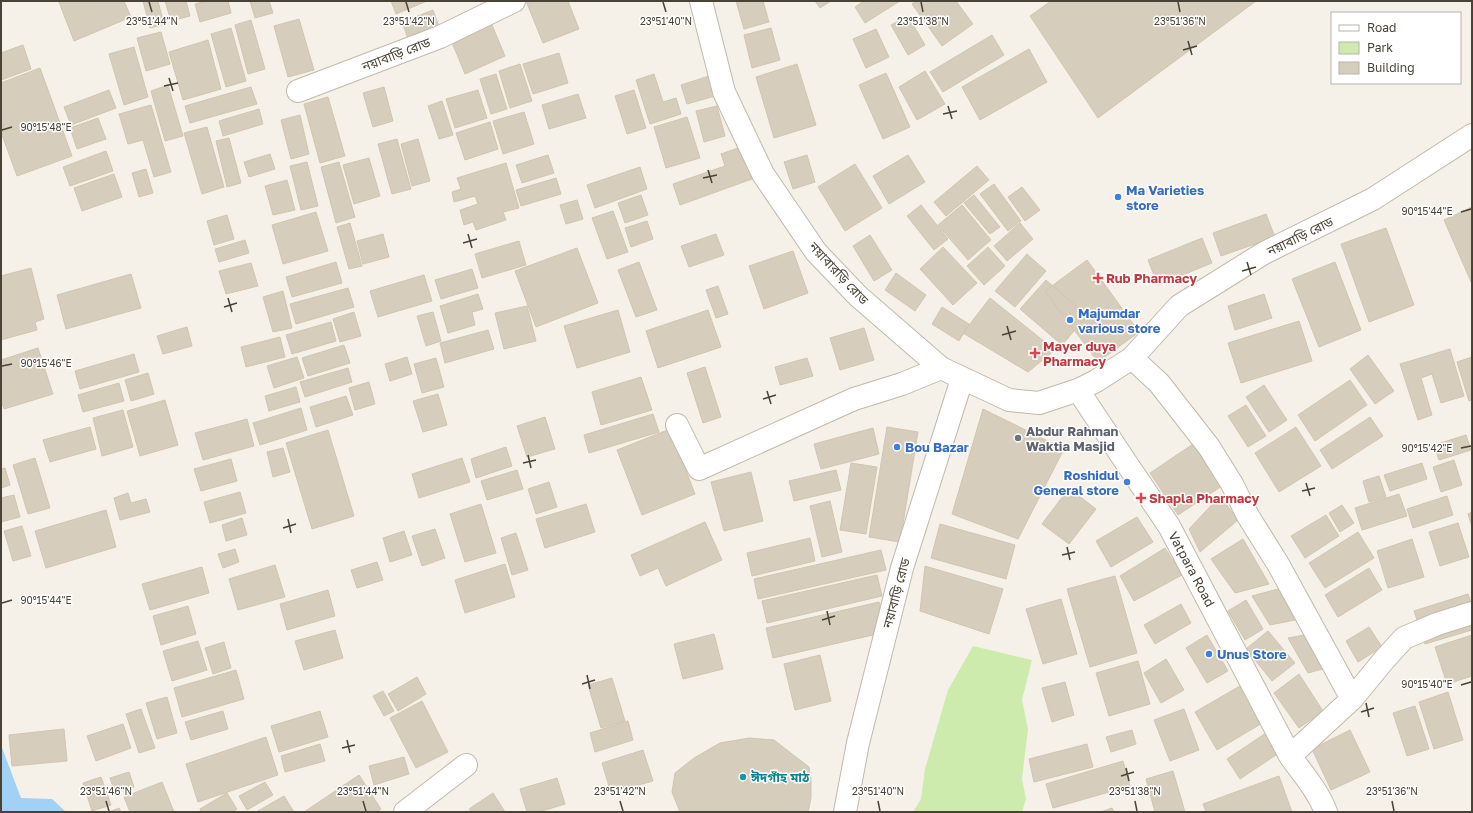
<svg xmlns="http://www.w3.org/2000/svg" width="1473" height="813" font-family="'Golos Text','Noto Sans Bengali',sans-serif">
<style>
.green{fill:#ceebae}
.water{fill:#a1d1f5}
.building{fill:#d7cdbc;stroke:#d2c5af}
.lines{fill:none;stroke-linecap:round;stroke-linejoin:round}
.minor-casing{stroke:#c1b9aa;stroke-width:24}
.minor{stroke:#fff;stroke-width:22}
.ticks{fill:none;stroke:#494236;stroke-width:1.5}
.shop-dot{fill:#3f7fe0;stroke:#fff;stroke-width:1.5}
.health-dot{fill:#e0444e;stroke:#fff;stroke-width:1.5}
.worship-dot{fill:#6b7280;stroke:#fff;stroke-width:1.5}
.culture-dot{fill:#0f9aa8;stroke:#fff;stroke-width:1.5}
.labels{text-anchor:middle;stroke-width:3;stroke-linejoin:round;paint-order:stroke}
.street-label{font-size:13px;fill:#494236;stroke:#fff}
.shop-label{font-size:13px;font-weight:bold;fill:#366cbe;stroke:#fff;text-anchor:start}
.health-label{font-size:13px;font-weight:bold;fill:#be3a42;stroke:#fff;text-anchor:start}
.worship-label{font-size:13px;font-weight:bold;fill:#5b616d;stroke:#fff;text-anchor:start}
.culture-label{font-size:13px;font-weight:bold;fill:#0d838f;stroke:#fff;text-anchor:start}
.ticks-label{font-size:10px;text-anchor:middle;fill:#494236;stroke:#fff;stroke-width:3;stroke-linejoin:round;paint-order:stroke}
</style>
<rect width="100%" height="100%" fill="#f5f1e8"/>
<path class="green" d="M973,646L1032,660L1022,700L1028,729L1022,779L1026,799L1022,812H913L921,799L925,769L948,690Z"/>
<path class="water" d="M1,745L21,798L52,799L66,812H1Z"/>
<path class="building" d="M62,1H124L131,17L74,41L59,2Z
M143,1H158L164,24L150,28Z
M165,1H186L190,16L171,21Z
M206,1H228L231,13L200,22L195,4Z
M250,1H269L273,13L255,18Z
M391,1H427L396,14Z
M526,1H568L579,29L543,43Z
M736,1H763L769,22L744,29Z
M815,1H831L820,8Z
M864,1H900L865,23L855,7Z
M916,1H956L973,24L942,46L912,4Z
M1051,1H1256L1098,118L1030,16Z
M433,10L441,32L410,44L402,22Z
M908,16L925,45L908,55L891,25Z
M489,18L505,56L465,74L449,35Z
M299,19L314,70L288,77L274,26Z
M251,20L265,69L248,74L235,25Z
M231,28L246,81L226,87L211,34Z
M771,28L780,60L752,68L744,35Z
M876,29L889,57L866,68L853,39Z
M161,32L170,64L146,71L137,38Z
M992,35L1004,55L943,92L930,72Z
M208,40L221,89L183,100L169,52Z
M23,45L31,69L1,80V53Z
M134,47L148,97L124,105L109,54Z
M1029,49L1047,82L980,120L962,87Z
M559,53L568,83L533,94L523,64Z
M520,64L532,101L510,108L499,71Z
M797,64L816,125L774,138L756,77Z
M40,68L72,156L17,176L1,132V83Z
M925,71L945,104L917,120L899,87Z
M886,73L910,127L883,139L859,85Z
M496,74L507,109L491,114L480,79Z
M654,74L663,102L676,98L681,114L650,124L636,80Z
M709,76L715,96L687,104L681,85Z
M168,85L183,136L165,141L151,91Z
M251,87L257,104L190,123L185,106Z
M384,87L393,121L373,127L363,93Z
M109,90L116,108L71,125L64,107Z
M478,90L487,118L455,128L446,99Z
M634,90L646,128L627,134L615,96Z
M578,94L586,118L549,129L542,105Z
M328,97L345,156L320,163L304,104Z
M442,101L453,135L439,139L428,106Z
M151,105L171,172L154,177L143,140L128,144L119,114Z
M717,106L725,136L704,142L696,111Z
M259,109L263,124L223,136L219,121Z
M524,112L534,144L503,154L493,121Z
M300,115L309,154L291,159L281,120Z
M687,117L700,158L666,168L654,127Z
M98,118L106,139L77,149L70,128Z
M490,122L498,149L465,160L456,133Z
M207,127L224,187L202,194L184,133Z
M229,138L241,183L227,187L216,141Z
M397,139L411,189L392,194L378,144Z
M418,139L430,181L412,186L401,144Z
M741,147L752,179L680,205L673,184L725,166L721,154Z
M106,151L113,171L70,186L63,167Z
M270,154L275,169L249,177L244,162Z
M548,155L554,173L522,183L516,165Z
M807,155L815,182L793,189L784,162Z
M908,155L925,182L889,204L873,176Z
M369,158L380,196L354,204L343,165Z
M307,162L318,206L301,210L290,166Z
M339,162L355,217L336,223L321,167Z
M506,163L519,208L503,212L506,220L476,230L473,222L464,225L460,210L478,204L475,196L454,202L452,192L461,189L457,178Z
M855,164L882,208L845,231L818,187Z
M977,166L989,180L946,216L934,202Z
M640,167L647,189L595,208L587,185Z
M146,169L153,193L139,197L132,173Z
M114,174L122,197L82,211L74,188Z
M556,178L561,194L521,206L516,190Z
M287,180L295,210L273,215L265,186Z
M994,184L1021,221L1008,231L980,194Z
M1022,187L1040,210L1025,221L1008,197Z
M641,195L648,215L625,223L618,203Z
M974,195L1000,227L990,234L964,203Z
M577,200L583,219L566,224L560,205Z
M921,205L948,239L934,250L907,216Z
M962,205L991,240L968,260L938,225Z
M1472,207V284L1444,220Z
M613,211L628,252L607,259L592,218Z
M316,212L328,251L283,264L272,225Z
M1266,214L1275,237L1221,256L1213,233Z
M227,215L234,239L214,245L207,221Z
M647,221L653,239L631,247L625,228Z
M350,223L362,266L349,269L337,227Z
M1020,223L1033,239L1007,261L994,246Z
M1386,228L1414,305L1369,322L1341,244Z
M383,234L389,257L363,264L357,241Z
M716,234L724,255L689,267L681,246Z
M870,235L892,270L874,281L853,246Z
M1202,238L1212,263L1158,285L1148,260Z
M245,240L249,253L219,262L215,249Z
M519,241L526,265L482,278L475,254Z
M943,247L977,283L953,305L920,269Z
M988,247L1005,266L984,285L967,266Z
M577,248L598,303L536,327L515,271Z
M793,251L808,293L764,309L749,266Z
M1027,254L1046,271L1015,307L995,291Z
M1087,260L1139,332L1098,362L1045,291Z
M336,262L342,283L292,297L286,277Z
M639,262L657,310L636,317L618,270Z
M1335,262L1361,330L1319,347L1292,279Z
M251,263L258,286L226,294L219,271Z
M31,268L44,319L35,322L37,330L1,340V276Z
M472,269L478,288L441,299L435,280Z
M896,273L926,295L915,311L885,290Z
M131,274L141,308L66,329L57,295Z
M424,275L432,301L378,317L370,291Z
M1046,280L1087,316L1062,345L1020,309Z
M718,286L728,314L716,318L706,290Z
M348,288L354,307L296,324L290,304Z
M283,291L292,328L273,332L263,297Z
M478,294L483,309L472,312L475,325L448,333L440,306Z
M1264,294L1272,318L1235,330L1228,306Z
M990,298L1055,350L1028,372L963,333Z
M527,306L536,341L504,349L495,313Z
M942,307L969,324L959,341L932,324Z
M618,310L630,352L577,368L564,326Z
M708,310L721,347L658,368L646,331Z
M354,312L361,336L340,342L333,319Z
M433,312L441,341L426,346L417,316Z
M1299,321L1312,361L1241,383L1228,343Z
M331,322L336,341L292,354L286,335Z
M187,327L192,346L163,354L157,336Z
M864,328L874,360L840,370L830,338Z
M488,330L494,349L445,363L440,343Z
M280,337L285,357L246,367L241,347Z
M344,345L350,363L308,376L302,358Z
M38,348L53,394L4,409L1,401V360Z
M1450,349L1464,396L1441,403L1432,374L1421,378L1432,415L1418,420L1400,364Z
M134,354L139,372L80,389L75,371Z
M1368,355L1394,391L1375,404L1350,369Z
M297,357L304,378L274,388L267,366Z
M407,357L412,374L390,381L385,364Z
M1472,357V400L1469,401L1457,362Z
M436,358L444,387L422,393L414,364Z
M807,358L813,376L780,385L775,367Z
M705,367L721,417L703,423L687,373Z
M348,368L352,382L305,397L300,382Z
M148,373L154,394L131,401L125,380Z
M641,377L652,410L601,425L592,392Z
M1350,380L1367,405L1315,441L1298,415Z
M369,382L375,404L355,410L349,388Z
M119,383L124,401L83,412L78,395Z
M1264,385L1287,420L1269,432L1246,397Z
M296,387L300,402L269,411L265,396Z
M438,394L447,425L423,432L413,401Z
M346,396L353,415L316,427L310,407Z
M165,400L178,445L140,456L127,411Z
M1246,405L1266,436L1248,447L1228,416Z
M301,408L307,430L260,445L253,423Z
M983,409L1064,449L1018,539L952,514Z
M123,410L133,447L102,456L93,418Z
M653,414L659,432L589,453L584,435Z
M545,417L555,449L527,457L517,426Z
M1370,417L1383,436L1332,469L1320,450Z
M247,419L254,446L203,460L195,433Z
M90,427L96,449L50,462L43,440Z
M887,427L918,432L900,542L869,537Z
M1296,427L1321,466L1279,492L1255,453Z
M873,428L879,454L821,469L814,444Z
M670,429L695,494L642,515L617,450Z
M328,430L354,516L312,529L286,443Z
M1466,435L1471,450L1439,460L1434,445Z
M1193,444L1222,486L1178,515L1150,473Z
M506,447L512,466L476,478L471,459Z
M283,448L290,472L273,477L267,452Z
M35,458L50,508L28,514L13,465Z
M462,458L470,482L419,498L412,474Z
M231,459L237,481L201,491L194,469Z
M1454,460L1462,485L1441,492L1433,467Z
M851,463L877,467L866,534L840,530Z
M1422,463L1427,479L1390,491L1384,475Z
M5,468L10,485L1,488V469Z
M517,470L523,489L487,500L481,481Z
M836,470L841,490L794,501L789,481Z
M751,472L763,521L724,531L711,482Z
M1379,476L1386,497L1369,502L1363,481Z
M549,482L557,507L536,514L528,489Z
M1069,488L1096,509L1069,544L1042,524Z
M240,492L246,513L210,523L204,502Z
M128,493L131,503L146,499L150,512L120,520L114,498Z
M1399,494L1407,516L1362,530L1355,508Z
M14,495L20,517L1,522V498Z
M1220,496L1238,520L1200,552L1189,529Z
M1447,496L1453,515L1413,528L1407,509Z
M830,501L842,552L822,557L810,506Z
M481,504L496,553L465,562L450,514Z
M586,504L595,532L545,548L536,519Z
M1342,505L1354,523L1340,532L1329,513Z
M106,510L116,547L46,568L35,531Z
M1472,512V527L1468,514Z
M1326,515L1339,536L1305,558L1291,536Z
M1137,517L1153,542L1111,567L1096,541Z
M242,518L247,535L226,541L222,525Z
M705,522L722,560L666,586L658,568L640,576L631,555Z
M1458,523L1469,557L1440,566L1429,532Z
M940,524L1015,545L1006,579L931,558Z
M22,526L31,556L13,561L4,531Z
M435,529L445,558L422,566L412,536Z
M404,531L412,555L390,562L383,538Z
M1358,532L1374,558L1325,588L1309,563Z
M516,533L528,570L512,575L501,538Z
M810,538L815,561L752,576L747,553Z
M1243,539L1269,584L1235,593L1211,559Z
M1412,539L1424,577L1388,588L1377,551Z
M1165,548L1182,575L1134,601L1120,576Z
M235,549L239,562L223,568L218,554Z
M881,550L886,570L758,599L754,579Z
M377,562L383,580L357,588L351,570Z
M505,564L515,597L465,613L455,580Z
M275,565L285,597L238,610L229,579Z
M925,566L1003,589L989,634L920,611Z
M202,567L209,593L150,610L142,584Z
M1369,568L1382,590L1338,617L1325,595Z
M877,575L882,596L767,623L762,601Z
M1115,576L1137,653L1090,667L1067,589Z
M1278,589L1295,620L1270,625L1252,596Z
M328,590L335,616L287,630L280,604Z
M1468,594L1472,606V630L1425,644L1414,611Z
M1061,599L1077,654L1043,664L1026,609Z
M1246,600L1263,629L1245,640L1228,611Z
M879,602L886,632L773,658L766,628Z
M1181,604L1191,623L1155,644L1144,625Z
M188,606L196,634L161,645L153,616Z
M1369,627L1382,647L1358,662L1346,641Z
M335,630L343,658L304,670L295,641Z
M1268,631L1295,663L1272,681L1246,649Z
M714,634L723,669L683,679L674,644Z
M1310,634L1326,668L1308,673L1288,638Z
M1207,635L1228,671L1207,683L1186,648Z
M1472,635V676L1447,684L1435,647Z
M198,641L207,670L172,681L163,651Z
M224,642L231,668L213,674L205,648Z
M820,655L831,701L795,710L784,664Z
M1166,659L1184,690L1161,703L1144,673Z
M1138,661L1150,704L1109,716L1096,673Z
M236,670L244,699L182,717L174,688Z
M1299,674L1323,711L1299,728L1274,693Z
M417,677L426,694L398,711L388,694Z
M612,678L625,721L601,728L588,685Z
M1252,679L1274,716L1217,750L1195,712Z
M1065,682L1074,715L1052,722L1042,688Z
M383,691L394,711L384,716L373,696Z
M1448,692L1463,740L1434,749L1419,702Z
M167,697L177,733L157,739L146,703Z
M422,701L448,752L416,768L390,718Z
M1415,706L1429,749L1407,756L1393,713Z
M141,709L155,748L139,753L126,714Z
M1184,709L1199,750L1170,761L1154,720Z
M223,711L228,729L191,740L185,722Z
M320,711L328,737L279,752L271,726Z
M628,721L633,740L595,752L590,733Z
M123,724L131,748L96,761L87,736Z
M64,729L67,761L12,766L9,735Z
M1132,730L1136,744L1111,752L1106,737Z
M1350,730L1370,772L1331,790L1312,749Z
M1269,731L1282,751L1240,779L1227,759Z
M266,737L278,775L198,802L186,764Z
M749,738L774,740L809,767L811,780V798L808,812H680L672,792L675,773L694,758L720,743Z
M320,744L325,761L285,772L281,756Z
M1087,744L1093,767L1034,782L1029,759Z
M643,750L653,781L611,793L602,763Z
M404,757L409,774L374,785L369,766Z
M1123,761L1130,786L1053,808L1046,784Z
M1173,771L1185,812H1155L1146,779Z
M129,772L134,787L115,793L110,778Z
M359,775L381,809L377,812H304Z
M1279,776L1292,812H1206L1203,804Z
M101,777L111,805L92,811L83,783Z
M557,778L565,804L539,812H527L520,789Z
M162,782L174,812H130L124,797Z
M265,782L273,795L247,810L239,796Z
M227,793L237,809L232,812H201L200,809Z
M493,793L505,812H471L469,809Z
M284,796L294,812H256Z
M119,808L121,812H109Z
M1112,808L1114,812H1101Z"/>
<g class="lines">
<g class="minor-casing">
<path id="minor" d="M701,1L724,92L763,174L816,252L858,296L941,368L1009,400L1039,403L1078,390L1096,381L1132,358L1179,306L1264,253L1373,199L1472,135
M298,91L440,37L514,1
M1132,358L1159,383L1209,447L1232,484L1248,516L1278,564L1352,699
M1078,390L1125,461L1169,526L1290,756
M677,425L699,469L854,399L902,384L941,368
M405,812L466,765
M845,812L858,743L902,568L962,379
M1326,812C1318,791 1303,774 1290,756L1352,699L1384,660L1404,638L1437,624L1472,613"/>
</g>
<use href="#minor" class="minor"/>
</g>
<path class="ticks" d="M149,2L152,12M406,2L409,12M663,2L666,12M921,2L923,12M1178,2L1180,12M1188,41L1192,55M1183,50L1197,46M169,78L173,91M164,86L178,83M948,106L952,119M943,114L957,111M2,130L12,127M708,170L712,183M703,178L717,175M1461,212L1471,209M468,234L472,248M463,243L477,239M1247,262L1251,275M1242,271L1256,267M228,298L232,312M224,307L237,303M1007,326L1011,340M1002,335L1016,331M2,366L12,364M767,391L771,404M763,399L776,395M1461,448L1471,446M528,455L531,468M523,463L536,460M1306,483L1310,496M1302,491L1315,488M288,519L291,533M283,528L296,524M1067,547L1070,560M1062,555L1075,552M2,603L12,600M827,611L830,625M822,620L835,616M587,675L590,689M582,684L595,680M1461,685L1471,682M1366,703L1369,717M1361,712L1374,708M347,740L350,753M342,748L355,745M1126,768L1129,781M1121,776L1134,772M106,801L109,811M363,801L366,811M620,801L623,811M878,801L880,811M1135,801L1137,811M1392,801L1394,811"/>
<g class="shop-dot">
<circle cx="1118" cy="197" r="4"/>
<circle cx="1070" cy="320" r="4"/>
<circle cx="897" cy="447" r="4"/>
<circle cx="1127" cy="482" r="4"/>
<circle cx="1209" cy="654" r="4"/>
</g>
<g class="health-dot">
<path d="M1096 272h4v4h4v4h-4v4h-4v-4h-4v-4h4z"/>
<path d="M1033 347h4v4h4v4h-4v4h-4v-4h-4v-4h4z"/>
<path d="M1139 492h4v4h4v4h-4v4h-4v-4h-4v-4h4z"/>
</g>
<circle class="worship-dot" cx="1018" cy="438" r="4"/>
<circle class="culture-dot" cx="743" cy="777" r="4"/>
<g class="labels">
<g class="street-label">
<text transform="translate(396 54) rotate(-21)" y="5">নয়াবাড়ি রোড</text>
<text transform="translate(1300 236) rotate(-26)" y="5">নয়াবাড়ি রোড</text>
<text transform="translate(839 273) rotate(47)" y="5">নয়াবারড়ি রোড</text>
<text transform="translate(1192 569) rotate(62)" y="5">Vatpara Road</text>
<text transform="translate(896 593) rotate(-75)" y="5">নয়াবাড়ি রোড</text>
</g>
<g class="shop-label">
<text x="1126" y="195">Ma Varieties<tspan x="1126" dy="15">store</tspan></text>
<text x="1078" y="318">Majumdar<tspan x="1078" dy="15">various store</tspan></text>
<text x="905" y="452">Bou Bazar</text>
<text x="1119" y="480" text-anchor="end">Roshidul<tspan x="1119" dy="15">General store</tspan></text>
<text x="1217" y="659">Unus Store</text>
</g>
<g class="health-label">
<text x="1106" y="283">Rub Pharmacy</text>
<text x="1043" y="351">Mayer duya<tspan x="1043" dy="15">Pharmacy</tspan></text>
<text x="1149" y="503">Shapla Pharmacy</text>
</g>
<g class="worship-label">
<text x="1026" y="436">Abdur Rahman<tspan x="1026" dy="15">Waktia Masjid</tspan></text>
</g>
<g class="culture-label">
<text x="751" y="782">ঈদগাঁহ মাঠ</text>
</g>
</g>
<g class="ticks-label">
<text x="152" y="25">23°51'44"N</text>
<text x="409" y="25">23°51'42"N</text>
<text x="666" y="25">23°51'40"N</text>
<text x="923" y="25">23°51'38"N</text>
<text x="1180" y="25">23°51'36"N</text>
<text x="46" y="131">90°15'48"E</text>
<text x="1427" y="215">90°15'44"E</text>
<text x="46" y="367">90°15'46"E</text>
<text x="1427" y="452">90°15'42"E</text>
<text x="46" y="604">90°15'44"E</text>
<text x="1427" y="688">90°15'40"E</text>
<text x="106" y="795">23°51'46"N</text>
<text x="363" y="795">23°51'44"N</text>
<text x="620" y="795">23°51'42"N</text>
<text x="878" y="795">23°51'40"N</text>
<text x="1135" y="795">23°51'38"N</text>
<text x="1392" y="795">23°51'36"N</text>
</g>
<rect width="1473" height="813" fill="none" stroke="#494236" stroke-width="4"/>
<rect x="1331" y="12" width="130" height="72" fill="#ffffff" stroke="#b6b3af"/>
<rect x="1339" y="25" width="20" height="6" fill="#ffffff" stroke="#b6b3af"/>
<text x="1367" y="32" font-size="12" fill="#494236">Road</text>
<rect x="1339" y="42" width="20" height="12" fill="#ceebae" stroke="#b6b3af"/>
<text x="1367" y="52" font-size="12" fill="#494236">Park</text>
<rect x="1339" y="62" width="20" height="12" fill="#d7cdbc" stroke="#b6b3af"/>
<text x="1367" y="72" font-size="12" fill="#494236">Building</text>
</svg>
